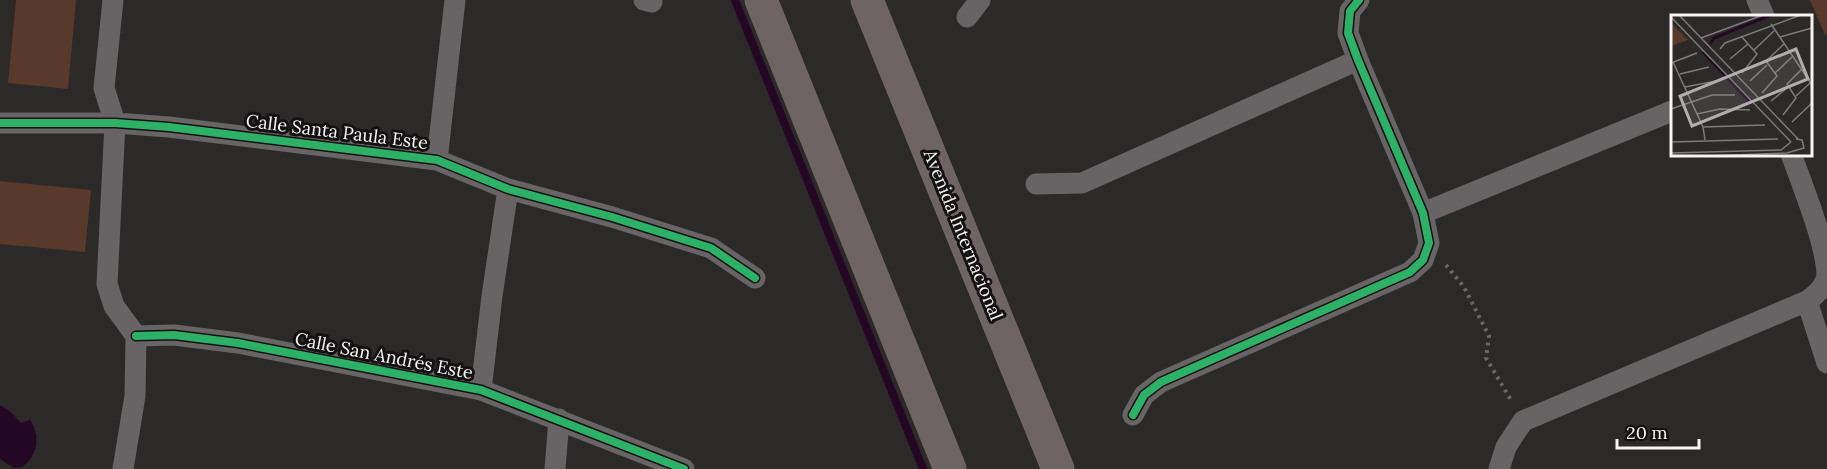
<svg xmlns="http://www.w3.org/2000/svg" width="1827" height="469" font-family="Lora,serif">
<style>
.garden{fill:#59392b}
.water{fill:#230723}
.lines{fill:none;stroke-linecap:round;stroke-linejoin:round}
.stream{stroke:#230723;stroke-width:8}
.path{stroke:#686565;stroke-width:4;stroke-dasharray:3 4.5;stroke-linecap:butt}
.street{stroke:#686465;stroke-width:21}
.primary{stroke:#6e6463;stroke-width:33}
.cycleway-casing{stroke:#141112;stroke-width:11}
.cycleway{stroke:#2db169;stroke-width:8}
.labels{text-anchor:middle;stroke-width:6;stroke-linejoin:round;paint-order:stroke}
.street-label{font-size:18px;fill:#f7f4f4;stroke:#141112}
.inset-river{fill:none;stroke:#230723;stroke-width:3}
.inset-road{fill:none;stroke:#7d7a7a;stroke-width:1.5}
.view{fill:#b0adad;fill-opacity:0.15;stroke:#b0adad;stroke-width:3}
.inset-edge{fill:none;stroke:#f7f4f4;stroke-width:3}
</style>
<rect width="100%" height="100%" fill="#2c2929"/>
<path class="garden" d="M16,0H76L68,89L8,83Z
M1810,0H1827V34L1825,35Z
M0,181L91,190L85,252L0,244Z"/>
<path class="water" d="M0,405L11,412L21,423L30,420C41,435 38,456 22,467L14,468L0,459Z"/>
<g class="lines">
<path class="stream" d="M735,0L923,469"/>
<path class="path" d="M1446,265L1464,287L1489,336L1486,358L1511,400"/>
<path class="street" d="M113,0L104,88L115,123L107,284L114,306L136,336L135,396L123,469
M644,0L652,2
M1757,0L1764,16
M967,17L980,0
M0,123H115L169,127L437,160L508,189L612,217L711,248L755,278
M437,160L455,0
M1036,184L1082,183L1358,60
M1423,213L1672,111
M1807,301L1827,363
M136,336L174,335L238,343L481,390L684,469
M481,390L492,296L508,189
M1133,415L1144,395L1161,382L1410,272L1423,260L1429,243L1423,213L1358,60L1348,33L1350,11L1359,0
M555,469L559,419
M1499,469L1506,447L1523,421L1807,301C1816,295 1825,287 1827,276C1827,246 1802,184 1791,154"/>
<path class="primary" d="M761,0L950,469
M867,0L1058,469"/>
<g class="cycleway-casing">
<path id="cycleway" d="M0,123H115L169,127L437,160L508,189L612,217L711,248L755,278
M136,336L174,335L238,343L481,390L684,469
M1133,415L1144,395L1161,382L1410,272L1423,260L1429,243L1423,213L1358,60L1348,33L1350,11L1359,0"/>
</g>
<use href="#cycleway" class="cycleway"/>
</g>
<g class="labels">
<g class="street-label">
<text transform="translate(337 132) rotate(7)" y="6">Calle Santa Paula Este</text>
<text transform="translate(963 235) rotate(68)" y="6">Avenida Internacional</text>
<text transform="translate(384 356) rotate(11)" y="6">Calle San Andrés Este</text>
</g>
</g>
<g transform="translate(1671 15)">
<rect width="141" height="141" fill="#2c2929"/>
<path d="M0,8L17,25L0,31Z" fill="#59392b"/>
<path class="inset-river" d="M39,29L43,23L100,0M32,37L78,86"/>
<path class="inset-road" d="M8,0L127,124M0,2L120,127M100,9L141,70M70,21L86,39L71,58M109,22L141,13M30,23L92,0M49,34L54,28L130,0M83,35L103,16M59,44L77,29M2,47L32,112L34,125M0,48L26,38M104,58L122,41M9,59L38,52M79,66L96,50M14,72L50,65M91,78L106,61L95,46L113,29M125,81L139,68M100,86L116,73M0,94L41,80H64M26,99L49,94L79,95M112,100L125,83L116,69L131,54M121,107L141,88M32,112L94,110M0,127L107,124M0,138L110,135L120,127M36,141L116,138L133,133L131,125L125,124"/>
<path class="view" d="M125,34L137,64L21,111L9,81Z"/>
<rect width="141" height="141" class="inset-edge"/>
</g>
<path d="M1617 439v9h82v-9" fill="none" stroke="#f7f4f4" stroke-width="3"/>
<text x="1626" y="439" font-size="18" fill="#f7f4f4" stroke="#141112" stroke-width="4.5" paint-order="stroke">20 m</text>
</svg>
